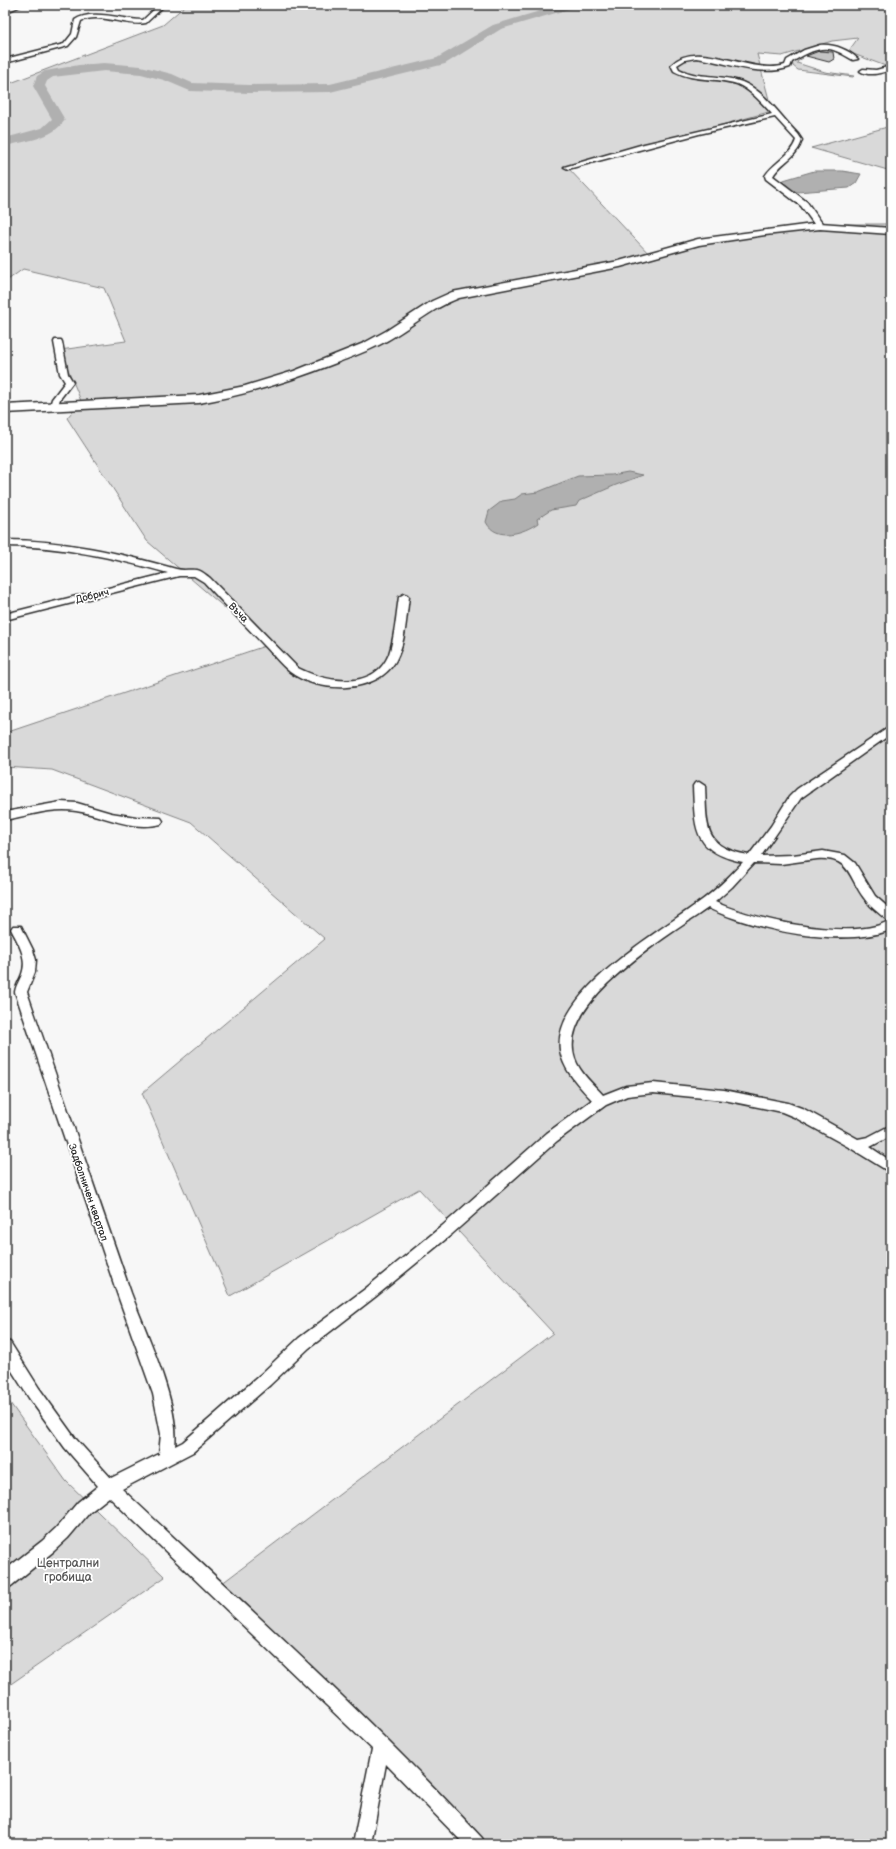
<svg xmlns="http://www.w3.org/2000/svg" width="896" height="1849" font-family="'Balsamiq Sans',sans-serif">
<style>
.green{fill:#d9d9d9;stroke:#828282}
.water{fill:#b0b0b0;stroke:#7b7b7b}
.lines{fill:none;stroke-linecap:round;stroke-linejoin:round}
.river{fill:#b0b0b0;fill-rule:evenodd}
.building{fill:#c4c4c4;stroke:#2b2b2b}
.street-casing{stroke:#2b2b2b;stroke-width:3}
.secondary-casing{stroke:#2b2b2b;stroke-width:3}
.street{fill:#fff;fill-rule:evenodd}
.secondary{fill:#fff;fill-rule:evenodd}
.labels{text-anchor:middle;stroke-width:3.5;stroke-linejoin:round;paint-order:stroke}
.street-label{font-size:10px;fill:#2b2b2b;stroke:#fff}
.near-park-label{font-size:12px;fill:#565656;stroke:#fff}
</style>
<rect width="100%" height="100%" fill="#f7f7f7"/>
<filter id="ink" filterUnits="userSpaceOnUse"><feTurbulence type="fractalNoise" baseFrequency=".025" numOctaves="2"/><feDisplacementMap in="SourceGraphic" scale="8" xChannelSelector="R" yChannelSelector="G"/><feConvolveMatrix kernelMatrix="1 2 1 2 8 2 1 2 1" color-interpolation-filters="sRGB"/></filter>
<g filter="url(#ink)">
<path class="green" d="M186,5H891V68L848,52L858,38L832,41L782,56L757,54L772,111L568,168L651,256L698,242L819,224H891V1844H475L221,1584L553,1333L419,1189L230,1296L142,1093L325,939L191,822L52,770L5,767V733L268,645L147,541L67,418L81,401L60,350L126,341L104,288L23,269L5,282V94L8,84L163,25Z
M800,57L803,58L798,61L797,63L825,72L854,76L853,77L798,70L793,66L792,61Z
M891,126V171L811,148Z
M5,1396L66,1481L165,1577L5,1688Z"/>
<path class="water" d="M814,171H842L861,174L856,183L849,188L797,192L782,188L779,184L780,181Z
M628,472L643,475L616,485L579,501L576,506L551,510L537,519L538,523C524,533 496,542 486,522L489,511L497,505L502,501L515,499L522,494L538,492L578,476L612,475Z"/>
<g class="lines">
<path class="river" d="M560,5H578L576,7L501,29L445,64L330,92L249,93L190,91L164,80L141,74L104,71L53,77L47,81L45,86L65,120C52,139 26,141 5,146V138L42,128L52,119L33,86L37,76L45,71L79,65L104,63L141,66L172,74L192,83L249,85L330,84L437,58L493,25Z"/>
</g>
<path class="building" d="M819,51L833,52L834,59L829,62L806,56Z"/>
<g class="lines">
<g class="street-casing">
<path id="street" d="M15,5H23L5,13V9Z
M159,5H165L146,23C125,27 101,12 81,21L76,37L68,46L5,63V59L64,44L72,34L75,20C90,8 125,20 143,20Z
M820,45C834,44 847,49 858,59L853,60C847,57 842,53 836,51C822,44 804,54 792,62L790,67C759,78 727,62 696,58L685,60L677,65L679,69C698,79 721,74 742,82C765,91 781,117 798,134L802,140C798,157 781,162 773,176L807,202L824,226L823,228H817L801,206L766,179L765,176C774,162 791,156 796,140L775,117L699,134L568,169L564,167L644,144L772,114C762,103 751,90 737,84C716,77 694,82 674,71L671,65C697,37 751,76 785,65L787,60L804,50Z
M891,66V70C881,73 869,77 860,71L863,69L876,70Z
M55,340H61L62,342L68,374L73,382L60,399L57,408L54,409L50,406L52,399L65,382L60,374L54,342Z
M5,540C64,540 120,553 176,569C183,571 190,569 197,570C202,571 206,575 210,578L298,668C325,682 374,692 389,654C395,636 396,616 399,597L404,594L407,595L409,597C406,617 406,641 396,660C378,694 319,694 290,672C280,664 272,653 263,644C243,623 223,603 204,582L194,576H179L5,620V614L168,573C114,558 61,546 5,546Z
M891,726V734L801,798L761,856L793,855L823,851L845,855L855,863L875,896L891,910V930C841,948 755,930 708,908C670,935 555,1002 575,1059C580,1073 593,1084 603,1095L626,1086L653,1083L724,1090L788,1103L804,1109L858,1139L868,1137L891,1125V1136L870,1147L891,1161V1173L852,1149L794,1117L782,1112L724,1100L653,1093L627,1096L606,1105L557,1141L452,1234L375,1297L309,1348L270,1385L193,1452L122,1489C243,1603 368,1715 482,1838L485,1844H464L386,1764L371,1844H353L372,1749L109,1497L90,1512L68,1538L54,1551L11,1586L5,1588V1570L42,1541L56,1528L78,1502L98,1486L65,1448L29,1398L5,1360V1341L10,1342L39,1388L75,1438L111,1478L159,1454L161,1434L153,1394L117,1293L15,992C16,985 20,980 22,974C28,958 18,943 11,929L13,926H21L33,950L36,960L35,972L27,992C62,1092 96,1193 131,1293C146,1333 180,1404 175,1446L183,1442L260,1375L299,1338L365,1289L442,1226L547,1133L592,1100C579,1086 563,1070 560,1050C552,993 659,932 698,903C715,891 729,877 743,862C693,852 695,829 693,786L695,783L699,782L705,786C707,824 702,848 749,855L771,826L789,797L797,789ZM817,859C851,857 848,877 864,898C870,907 879,913 887,920L890,921C885,922 881,925 876,926C835,937 753,919 715,902L732,887L754,863L781,864Z
M61,802L77,803L111,813L136,817L161,818L163,821L161,824C132,832 104,815 76,811C53,807 27,816 5,820V812Z"/>
</g>
<g class="secondary-casing">
<path id="secondary" d="M820,223L891,228V234L820,229L765,235L699,245L620,267L459,298C430,309 408,330 381,344C366,352 351,357 336,363C291,381 246,395 199,403L5,413V405L199,395L245,386L294,371L364,343L386,331L432,301L452,292L619,261L698,239Z"/>
</g>
<use href="#street" class="street"/>
<use href="#secondary" class="secondary"/>
</g>
</g>
<g class="labels">
<g class="street-label">
<text transform="translate(92 595) rotate(-14)" y="4">Добрич</text>
<text transform="translate(239 612) rotate(46)" y="4">Въча</text>
<text transform="translate(89 1192) rotate(71)" y="4">Задболничен квартал</text>
</g>
<g class="near-park-label">
<text x="68" y="1567">Централни<tspan x="68" dy="14">гробища</tspan></text>
</g>
</g>
<rect width="896" height="1849" fill="none" stroke="#fff" stroke-width="20"/>
<rect x="10" y="10" width="876" height="1829" fill="none" stroke="#2b2b2b" stroke-width="1.5" filter="url(#ink)"/>
</svg>
